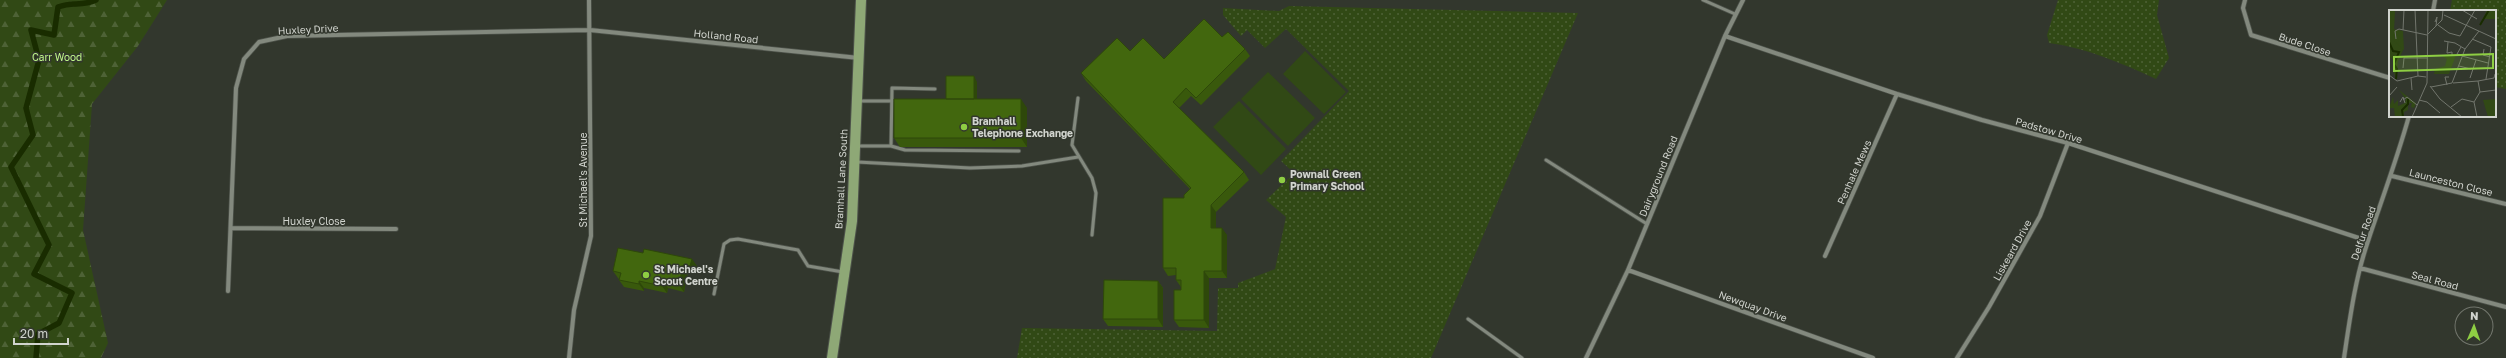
<svg xmlns="http://www.w3.org/2000/svg" width="2506" height="358" font-family="'Golos Text',sans-serif">
<style>
.grass{fill:url(#grass-dots)}
.forest{fill:url(#forest-firs)}
.garden{fill:#314915}
.lines{fill:none;stroke-linecap:round;stroke-linejoin:round}
.stream{stroke:#192c00;stroke-width:5.5}
.lane-casing{stroke:#4d524a;stroke-width:4.5}
.street-casing{stroke:#4d524a;stroke-width:5.5}
.primary-casing{stroke:#4d524a;stroke-width:12}
.lane{stroke:#83897e;stroke-width:3}
.street{stroke:#83897e;stroke-width:4}
.primary{stroke:#8ea876;stroke-width:10}
.wall{fill:#39590c}
.shaded-wall{fill:#2e480a}
.building{fill:#42670e;stroke:#2e480a}
.poi-dot{fill:#8ece43;stroke:#32372d;stroke-width:1.5}
.labels{text-anchor:middle;stroke-width:3;stroke-linejoin:round;paint-order:stroke}
.street-label{font-size:10px;fill:#d1d4ce;stroke:#32372d}
.park-label{font-size:10px;fill:#bff689;stroke:#32372d}
.poi-label{font-size:10px;font-weight:bold;fill:#d1d4ce;stroke:#32372d;text-anchor:start}
.inset-river{fill:none;stroke:#192c00;stroke-width:2}
.inset-road{fill:none;stroke:#72766d;stroke-width:1}
.view{fill:#8ece43;fill-opacity:0.15;stroke:#8ece43;stroke-width:2}
.inset-edge{fill:none;stroke:#d1d4ce;stroke-width:2}
</style>
<defs>
<pattern id="grass-dots" width="8" height="8" patternUnits="userSpaceOnUse"><rect width="8" height="8" fill="#314915"/><path d="M2 2h.1M6 6h.1" fill="none" stroke="#4e6236" stroke-width="1.8" stroke-linecap="round"/></pattern>
<pattern id="forest-firs" width="22" height="20" patternUnits="userSpaceOnUse"><rect width="22" height="20" fill="#314915"/><path d="M5 1l3.5 6h-7zM16 11l3.5 6h-7z" fill="#4e6236"/></pattern>
</defs>
<rect width="100%" height="100%" fill="#32372d"/>
<path class="grass" d="M2058,0H2159L2157,15L2169,58L2156,79C2121,63 2087,48 2049,43L2047,35Z
M2452,0H2506V89L2495,87V11H2450Z
M1289,6L1578,13L1431,358H1017L1022,328L1217,331L1218,288H1238V283L1275,269L1286,217L1266,200L1294,173L1281,161L1349,91L1286,29L1265,48L1247,30L1241,36L1223,15V8L1279,11Z"/>
<path class="forest" d="M0,0H167L138,46L92,104L83,230L108,343L101,358H0Z"/>
<path class="garden" d="M1305,51L1346,92L1324,114L1283,74Z
M1268,72L1315,118L1288,146L1241,99Z
M1239,101L1286,149L1261,175L1213,127Z"/>
<g class="lines">
<path class="stream" d="M36,358L38,334L59,323L72,293L34,274L49,245L11,167L33,135L26,108L39,60L31,30L54,35L58,7C73,1 81,7 96,0"/>
<g class="lane-casing">
<path id="lane" d="M1703,0L1735,14
M1078,98L1072,145L1092,178L1096,193L1092,235
M858,101H892
M857,146H891L892,88L935,89
M891,146L905,150L1019,151
M1546,160L1647,224
M857,162L970,168L1022,166L1078,157
M714,294L724,244L730,240L738,239L798,250L808,266L843,272
M1468,319L1522,358"/>
</g>
<g class="street-casing">
<path id="street" d="M2245,0L2243,8L2251,35L2390,78
M2433,11L2435,0
M1725,36L1897,94L1982,120L2068,143L2368,241
M2392,176L2506,204
M231,228L396,229
M1825,256L1897,94
M2360,268L2506,307
M1628,270L1873,358
M228,291L236,88L244,59L259,42L287,36L590,30L859,58
M569,358L574,310L591,236L589,0
M1586,358L1628,270L1725,36L1743,0
M1957,358L1989,307L2040,216L2068,143
M2344,358C2350,318 2355,279 2368,241C2382,199 2397,159 2409,116"/>
</g>
<g class="primary-casing">
<path id="primary" d="M832,358L852,221L861,0"/>
</g>
<use href="#lane" class="lane"/>
<use href="#street" class="street"/>
<use href="#primary" class="primary"/>
</g>
<path class="wall" d="M1222,37L1245,49L1250,56L1201,105L1191,96L1179,108L1244,172L1249,180L1216,212V228L1227,235V278H1209V328L1179,327L1174,320L1181,290V287L1176,280V275L1168,276L1163,268L1184,198L1190,189L1086,81L1081,73L1130,51L1164,59Z
M977,82V99L1027,108V147H900L894,138L946,99Z
M618,248L697,266L695,273L688,272L684,292L668,288L667,293L644,288V291L624,287L619,280V279L618,278L613,271Z
M1158,281L1163,288V327L1108,326L1103,319Z"/>
<path class="shaded-wall" d="M974,76L977,82V108L974,103Z
M1021,99L1027,108V147L1021,138Z
M1211,205L1216,212V235L1211,228Z
M1222,228L1227,235V278L1222,271Z
M692,259L697,266L695,273L690,266Z
M683,265L688,272L684,292L679,285Z
M1204,271L1209,278V328L1204,320Z
M639,281L644,288V291L639,284Z
M663,281L668,288L667,293L662,286Z
M1158,281L1163,288V327L1158,319Z"/>
<path class="building" d="M1204,19L1222,37L1228,32L1245,49L1196,98L1186,88L1173,102L1244,172L1211,205V228H1222V271H1204V320H1174V290H1181V280H1176V268H1163V198H1184V195L1191,188L1081,73L1117,38L1130,51L1143,38L1164,59Z
M946,76H974V99H946Z
M894,99H1021V138H894Z
M618,248L643,253L644,249L692,259L690,266L683,265L679,285L663,281L662,286L639,281V284L619,280L621,273L613,271Z
M1104,280L1158,281V319H1103Z"/>
<g class="poi-dot">
<circle cx="964" cy="127" r="4"/>
<circle cx="1282" cy="180" r="4"/>
<circle cx="646" cy="275" r="4"/>
</g>
<g class="labels">
<g class="street-label">
<text transform="translate(308 29) rotate(-3)" y="4">Huxley Drive</text>
<text transform="translate(726 36) rotate(6)" y="4">Holland Road</text>
<text transform="translate(2305 44) rotate(18)" y="4">Bude Close</text>
<text transform="translate(2049 130) rotate(16)" y="4">Padstow Drive</text>
<text transform="translate(1854 172) rotate(-66)" y="4">Penhale Mews</text>
<text transform="translate(1658 176) rotate(-68)" y="4">Dairyground Road</text>
<text transform="translate(841 179) rotate(-87)" y="4">Bramhall Lane South</text>
<text transform="translate(583 180) rotate(-90)" y="4">St Michael's Avenue</text>
<text transform="translate(2451 182) rotate(14)" y="4">Launceston Close</text>
<text x="314" y="225">Huxley Close</text>
<text transform="translate(2363 233) rotate(-71)" y="4">Delfur Road</text>
<text transform="translate(2012 250) rotate(-61)" y="4">Liskeard Drive</text>
<text transform="translate(2435 280) rotate(15)" y="4">Seal Road</text>
<text transform="translate(1753 306) rotate(20)" y="4">Newquay Drive</text>
</g>
<g class="park-label">
<text x="57" y="61">Carr Wood</text>
</g>
<g class="poi-label">
<text x="972" y="125">Bramhall<tspan x="972" dy="12">Telephone Exchange</tspan></text>
<text x="1290" y="178">Pownall Green<tspan x="1290" dy="12">Primary School</tspan></text>
<text x="654" y="273">St Michael's<tspan x="654" dy="12">Scout Centre</tspan></text>
</g>
</g>
<g transform="translate(2389 10)">
<rect width="107" height="107" fill="#32372d"/>
<path d="M67,45L60,64H45L46,59L56,56L58,49L53,46ZM107,89V107H99L94,90Z" fill="#314915"/>
<path d="M0,0H6L5,21L15,38L9,51L7,68L4,61V50L0,46ZM98,0H107V9H94ZM10,80L27,93L25,98L22,97L23,93H19V100L15,102V107H6L5,98H0L4,87L5,94L9,90V96L16,93L17,89Z" fill="#314915"/>
<path d="M4,19L14,21L15,40L6,32Z" fill="#314915"/>
<path class="inset-river" d="M91,15L100,0M0,32L4,41L10,42L5,54L8,59L7,69M14,107L13,100L19,94V89"/>
<path class="inset-road" d="M26,0L29,66M73,0L88,9M55,5L107,29M46,12L48,7L47,16M49,15L60,23L71,26L86,0M14,20L15,0M39,24L53,10L54,0M7,29L6,21L10,19L38,25M83,29L102,37L97,69M55,31L66,33L76,39M59,32L58,43L63,42V45M72,37L68,44L72,45M95,39L94,45L101,47M73,46L99,53M70,56L82,59M14,58L15,48H38M0,65L8,71L29,66L37,67M22,68L23,80M81,68L87,50M64,73L89,71L105,68L106,64M58,75L56,67H60M41,76L51,89L73,107M42,77L63,73L76,39L90,21M91,82L107,80M0,86L8,77M14,90L18,87L28,95M30,90L38,92L51,103M11,92L14,87L16,93M85,92L91,82L89,71M85,92L88,107M62,97L73,89L85,92M23,107L38,73L39,0"/>
<path class="view" d="M104,44V58L5,61V47Z"/>
<rect width="107" height="107" class="inset-edge"/>
</g>
<g transform="translate(2474 326) rotate(2)"><circle r="19" fill="#32372d" stroke="#72766d"/>
<path d="M0-3L7 15L0 10L-7 15Z" fill="#8ece43"/>
<text y="-6" font-size="11" font-weight="bold" text-anchor="middle" fill="#d1d4ce">N</text>
</g>
<path d="M14 338v6h54v-6" fill="none" stroke="#d1d4ce" stroke-width="2"/>
<text x="20" y="338" font-size="12" fill="#d1d4ce" stroke="#32372d" stroke-width="3" paint-order="stroke">20 m</text>
</svg>
